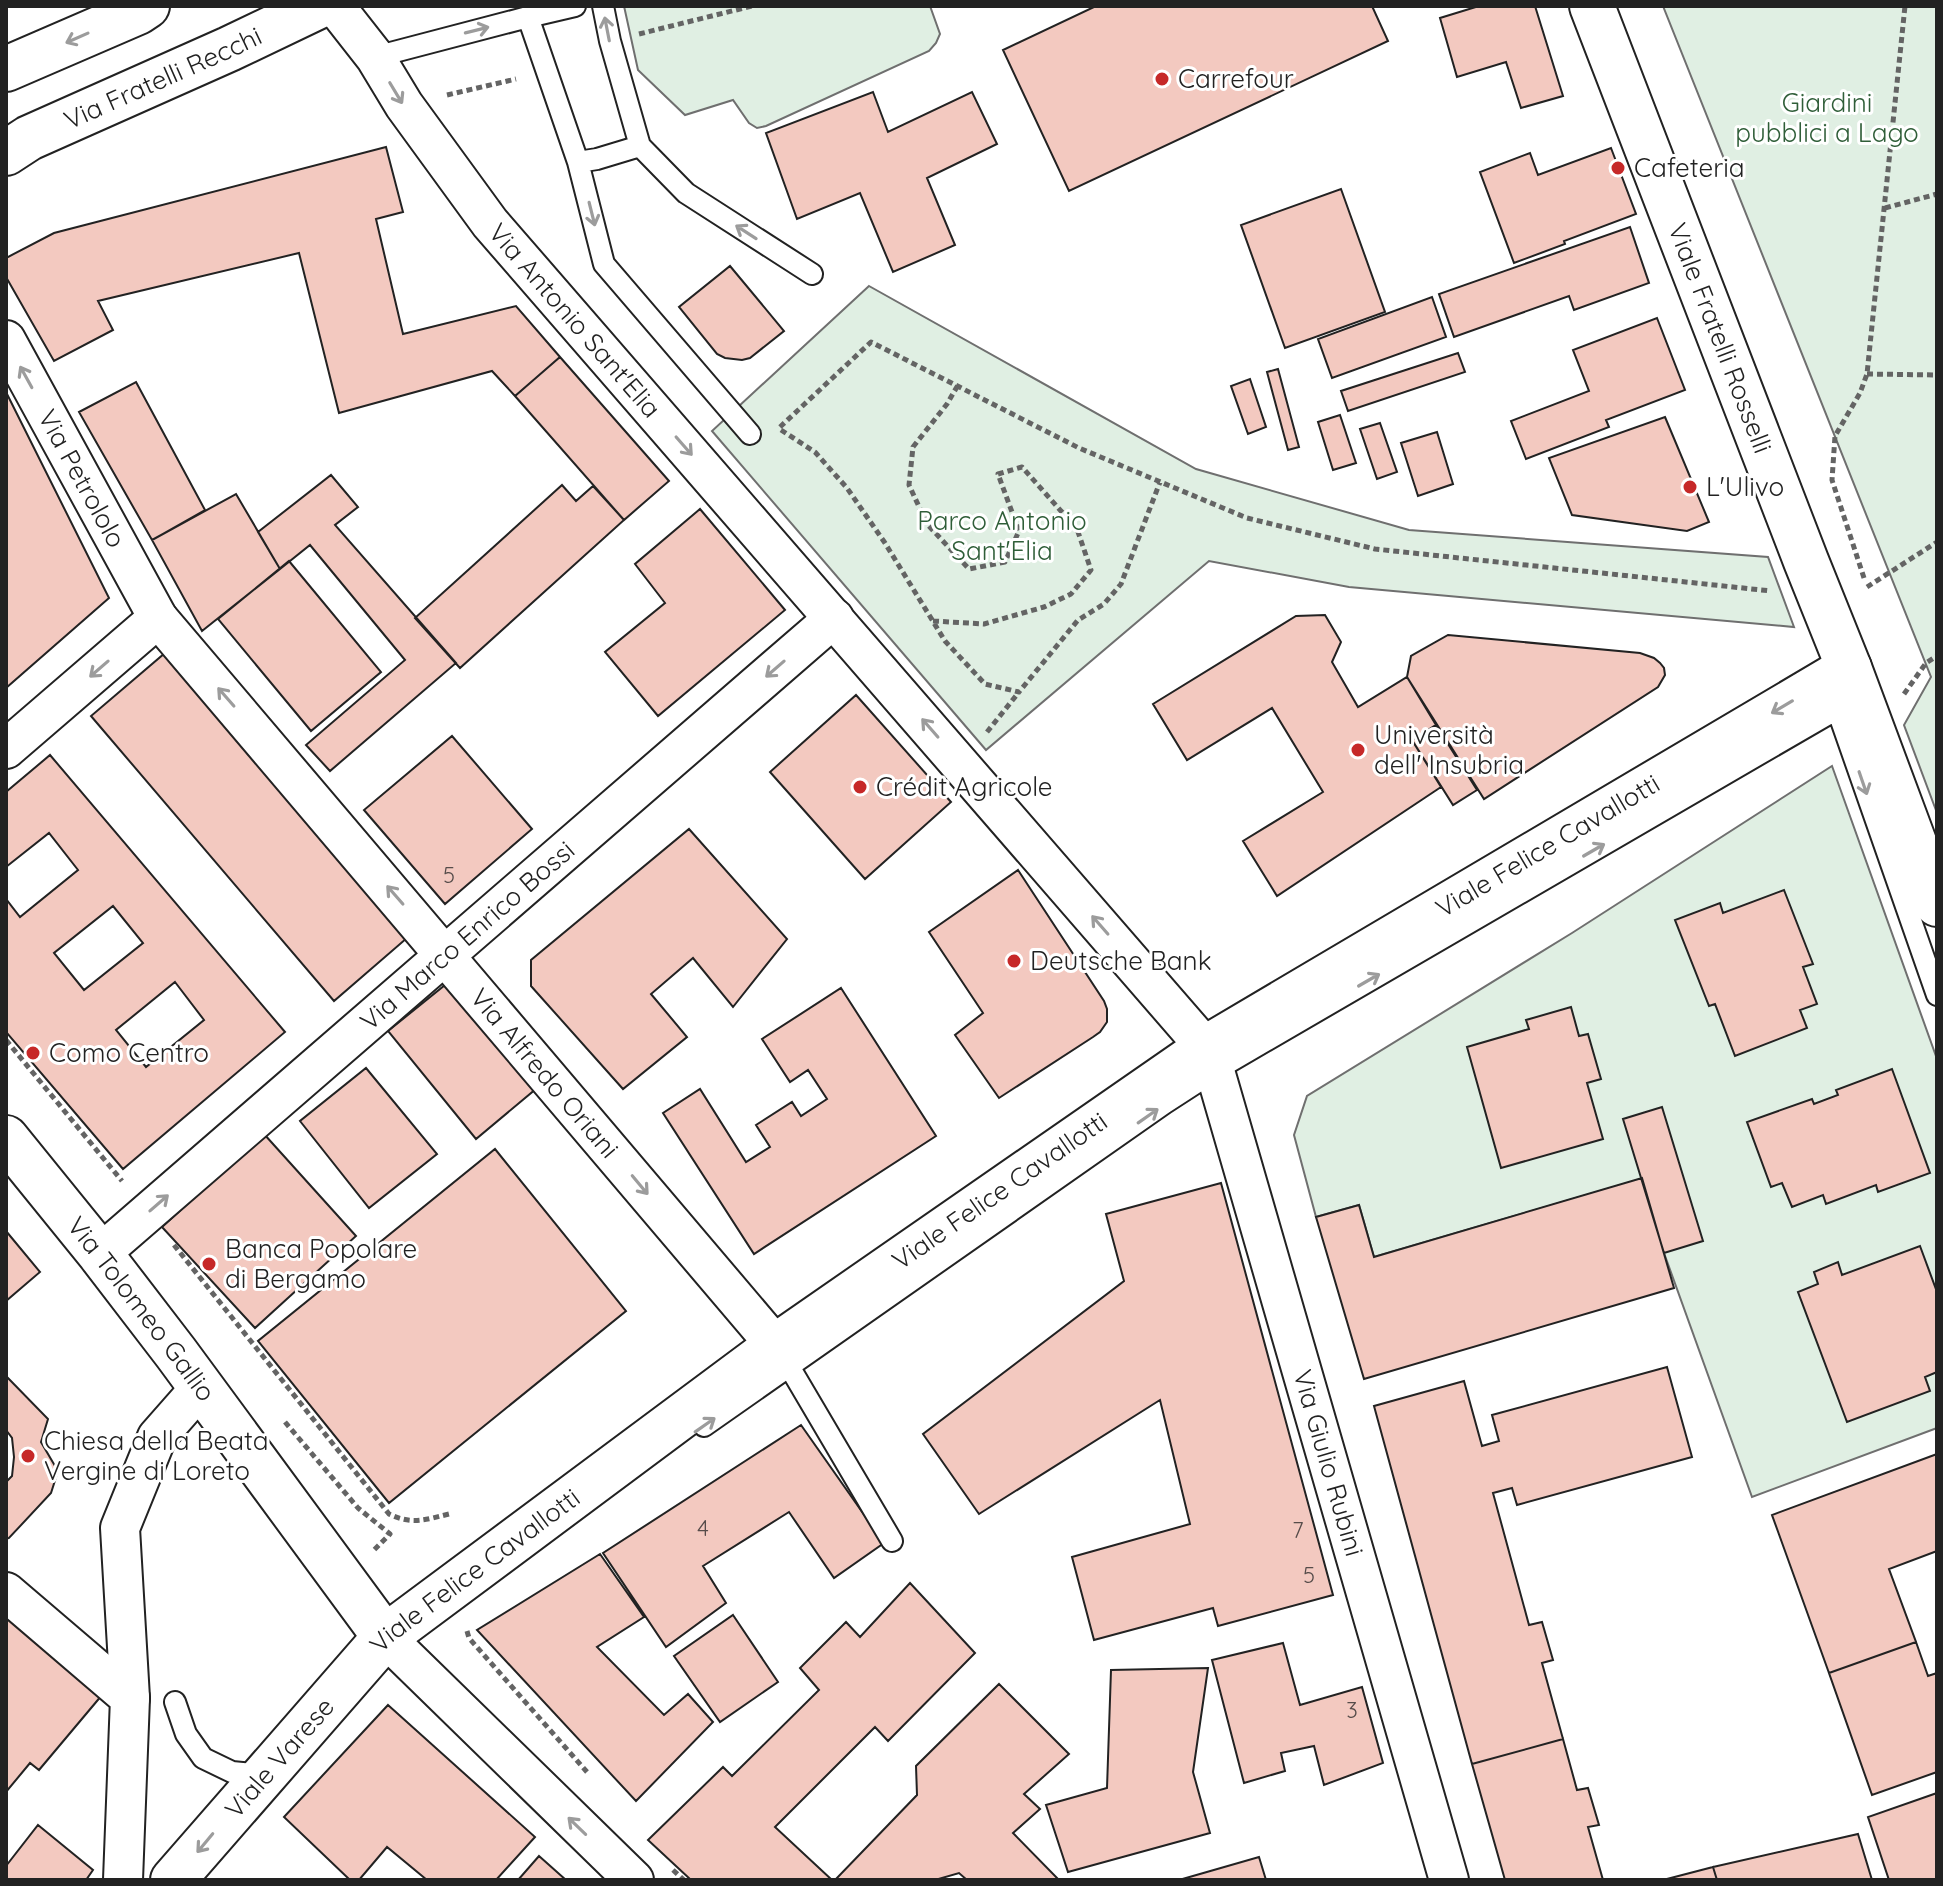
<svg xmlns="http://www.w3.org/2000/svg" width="1943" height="1886" font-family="Quicksand,sans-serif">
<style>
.green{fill:#e0efe3;stroke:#6f6f6f;stroke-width:2}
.building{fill:#f3c9c0;stroke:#222;stroke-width:2;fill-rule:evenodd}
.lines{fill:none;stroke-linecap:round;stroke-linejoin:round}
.lane-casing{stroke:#222;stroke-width:24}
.street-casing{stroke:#222;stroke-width:42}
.secondary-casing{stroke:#222;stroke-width:48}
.primary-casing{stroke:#222;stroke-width:48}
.path{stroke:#646464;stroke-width:5;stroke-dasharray:6 4;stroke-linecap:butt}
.lane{stroke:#fff;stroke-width:20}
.street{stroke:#fff;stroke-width:38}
.secondary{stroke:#fff;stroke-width:44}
.primary{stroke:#fff;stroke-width:44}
.oneway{stroke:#9c9c9c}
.poi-dot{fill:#c62828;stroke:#fff;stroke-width:3}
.labels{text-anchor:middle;stroke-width:6;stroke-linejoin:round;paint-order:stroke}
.number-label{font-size:22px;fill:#564c4a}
.street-label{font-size:26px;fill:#222;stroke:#fff}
.poi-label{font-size:26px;fill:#222;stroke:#fff;text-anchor:start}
.park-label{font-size:26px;fill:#2f5e38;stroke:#fff}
</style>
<rect width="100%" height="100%" fill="#fff"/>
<path class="green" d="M624,6H930L940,34L936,43L929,51L766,126L757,128L749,123L733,100L685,115L638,70Z
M1663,6H1937V813L1904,725L1931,677Z
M869,286L1196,469L1409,530L1768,557L1794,627L1349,587L1209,561L986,750L712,431Z
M1832,766L1937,1059V1428L1752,1497L1664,1253L1641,1179L1374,1257L1359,1205L1316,1217L1294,1135L1307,1096L1572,933Z"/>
<path class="building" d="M1096,6H1372L1388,41L1069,191L1003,50Z
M1479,6H1535L1563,96L1521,108L1506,62L1457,77L1440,18Z
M873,92L888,132L972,92L997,144L927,178L955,245L893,272L860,193L797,219L766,133Z
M386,147L403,212L376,219L403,334L516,306L560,357L515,396L492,371L339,413L299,253L98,301L113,330L54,361L6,277V258L54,233Z
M1611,148L1636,214L1564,241L1565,244L1514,263L1480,172L1530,153L1538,175Z
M1341,189L1385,312L1285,348L1241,225Z
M1630,227L1649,283L1574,310L1569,296L1454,337L1439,294Z
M730,266L784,331L750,358L742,360L725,358L717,354L679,307Z
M1432,297L1446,337L1332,378L1318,339Z
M1657,318L1685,390L1606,420L1609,427L1526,459L1511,421L1589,391L1573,350Z
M1458,353L1465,372L1348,411L1341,391Z
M560,357L669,481L624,520L515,396Z
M1278,369L1299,447L1288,450L1267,372Z
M1250,379L1266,427L1248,434L1231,386Z
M136,382L205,510L152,540L79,412Z
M6,392L109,598L6,688Z
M1340,415L1356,463L1333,470L1318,422Z
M1665,417L1709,522L1687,531L1572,515L1549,458Z
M1380,423L1397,472L1377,479L1360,429Z
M1437,432L1453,484L1418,496L1401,443Z
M331,475L358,507L335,525L456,663L330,771L306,745L405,660L310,545L280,569L258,532Z
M562,485L576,501L593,486L624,520L460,668L415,618Z
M236,494L280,569L202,631L152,540Z
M700,509L785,610L658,716L605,652L665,603L635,564Z
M289,561L381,672L311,731L218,619Z
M1325,615L1341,642L1332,662L1358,707L1407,677L1436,725L1412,740L1441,787L1277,896L1243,841L1323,792L1272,708L1187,760L1153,704L1296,616Z
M1448,635L1640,653L1654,658L1660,663L1664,668L1665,675L1658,687L1484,799L1407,677L1411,656Z
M165,653L407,938L334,1001L91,716Z
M856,695L951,802L865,879L770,772Z
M1436,725L1477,790L1453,805L1412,740Z
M452,736L532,829L445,904L364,810Z
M50,755L285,1032L123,1169L6,1032V899L20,917L78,870L49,833L6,867V792ZM113,906L143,943L84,990L54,953ZM175,982L204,1020L146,1067L116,1030Z
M689,829L787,939L733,1007L693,958L651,994L687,1037L623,1089L531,986V960Z
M1018,870L1104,1001L1107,1009V1022L1100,1032L1093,1037L999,1098L955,1035L983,1013L929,932Z
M1784,890L1813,964L1803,967L1817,1004L1800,1010L1807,1028L1735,1056L1715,1004L1709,1006L1675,920L1720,903L1723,913Z
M450,981L537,1088L476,1139L388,1031Z
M841,988L936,1136L754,1254L663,1113L700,1089L746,1162L770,1147L756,1125L792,1102L801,1116L827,1099L808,1070L790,1082L762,1039Z
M1571,1007L1579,1036L1588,1034L1601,1079L1587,1083L1603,1139L1501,1168L1467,1047L1529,1029L1526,1020Z
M366,1068L437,1154L369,1208L300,1121Z
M1892,1069L1930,1173L1878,1192L1876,1185L1826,1204L1823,1195L1792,1207L1782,1183L1771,1187L1747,1122L1812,1099L1814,1104L1838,1095L1836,1090Z
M1662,1107L1703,1241L1664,1253L1623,1119Z
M264,1134L356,1236L255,1328L162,1227Z
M495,1149L626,1311L389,1503L258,1341Z
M1642,1178L1674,1288L1364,1379L1316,1217L1359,1205L1374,1257Z
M1221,1183L1333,1595L1218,1626L1213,1608L1094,1640L1072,1557L1190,1524L1160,1400L979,1514L923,1434L1124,1281L1106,1214Z
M6,1231L40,1272L6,1301Z
M1920,1246L1937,1292V1372L1925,1377L1930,1391L1847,1422L1798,1292L1818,1284L1814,1272L1838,1262L1842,1275Z
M1667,1367L1692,1457L1517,1505L1512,1488L1493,1493L1529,1625L1542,1622L1553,1660L1542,1663L1563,1739L1472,1764L1374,1406L1464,1381L1482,1446L1499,1441L1492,1415Z
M6,1376L48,1419L41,1442L58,1471L51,1493L9,1538L6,1539Z
M801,1425L884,1543L834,1578L789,1512L703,1566L726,1603L666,1647L603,1553Z
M6,1430L12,1438L14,1457L12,1476L6,1482Z
M1937,1454V1551L1889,1569L1916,1642L1829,1673L1772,1515Z
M600,1554L644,1617L597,1647L664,1715L688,1694L713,1722L636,1801L477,1630Z
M910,1583L975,1653L888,1741L875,1727L775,1827L832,1880H691L648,1840L723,1767L732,1776L819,1690L800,1668L846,1622L860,1637Z
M6,1613L102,1695L39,1770L30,1763L6,1792Z
M733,1615L778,1682L720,1722L674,1656Z
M1916,1642L1928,1676L1937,1673V1772L1872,1795L1829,1673Z
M1283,1643L1300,1705L1362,1687L1383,1763L1324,1785L1314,1746L1281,1753L1285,1771L1244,1783L1212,1660Z
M1208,1668L1193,1772L1210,1833L1068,1872L1046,1805L1107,1788L1111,1670Z
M999,1684L1069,1754L1024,1794L1040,1809L1013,1833L1059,1880H967L959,1873L935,1880H835L917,1795L916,1766Z
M388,1705L535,1837L496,1880H427L387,1847L359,1880H350L284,1817Z
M1563,1739L1577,1790L1588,1788L1599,1825L1588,1827L1603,1880H1505L1472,1764Z
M1937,1793V1880H1889L1868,1817Z
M38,1825L93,1870L86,1880H6V1866Z
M1858,1834L1872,1880H1717L1713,1867Z
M539,1856L566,1880H518Z
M1259,1857L1266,1880H1179Z
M1713,1867L1717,1880H1663Z"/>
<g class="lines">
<g class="lane-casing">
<path id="lane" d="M603,6L610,41L640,146L686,193L812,274
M528,17L575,6
M375,57L528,17L578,162L604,264L750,434
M578,162L597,159L640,146
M1841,697L1837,709L1937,995
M783,1356L892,1541
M704,1426L1165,1103L1219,1068L1837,709
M175,1702L186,1734L203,1758L232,1772L264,1775"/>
</g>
<g class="street-casing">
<g id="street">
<path id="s1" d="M335,6L375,57L404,105L490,223L1206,1048L1215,1071L1449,1880"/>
<path id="s2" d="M6,340L158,618L776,1346"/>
<path d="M6,749L158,618"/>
<path id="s3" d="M100,1254L834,618"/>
<path d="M6,1592L130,1698L123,1880"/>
<path d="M385,1637L634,1880"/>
<path d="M130,1698L120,1528L157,1437L201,1387"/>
</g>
</g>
<g class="secondary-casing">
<g id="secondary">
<path id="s4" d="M1592,6L1806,561L1849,668L1937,904"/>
<path id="s5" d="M6,1138L100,1254L176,1353L385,1637"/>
<path id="s6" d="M173,1880L385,1637L776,1346L1206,1048L1849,668"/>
</g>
</g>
<g class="primary-casing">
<g id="primary">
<path d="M6,69L138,12L147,6"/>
<path id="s7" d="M6,153L29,138L229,49L319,6"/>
</g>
</g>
<path class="path" d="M639,34L752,6
M447,95L516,79
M1885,208L1937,194
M1867,374L1937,375
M780,427L871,342L1079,448L1247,518L1375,549L1771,591
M781,430L815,452L847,488L885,543L945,641L985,684L1019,692L1078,620L1104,604L1121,584L1160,482
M1864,578L1832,480L1835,436L1860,393L1867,374L1905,6
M1867,587L1937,542
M933,621L984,624L1044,607L1071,594L1091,570L1077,529L1022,467L998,474L1019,531L1005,562L969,569L927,524L909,485L913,447L947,404L958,385
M1904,694L1926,663L1937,656
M987,732L1019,692
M6,1040L122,1181
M174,1245L389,1514C412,1525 424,1520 449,1514
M285,1422L358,1508L390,1534L373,1551
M467,1631L469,1638L587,1772
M673,1870L684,1880"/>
<use href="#lane" class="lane"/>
<use href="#street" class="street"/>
<use href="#secondary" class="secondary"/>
<use href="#primary" class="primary"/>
</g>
<defs><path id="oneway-shaft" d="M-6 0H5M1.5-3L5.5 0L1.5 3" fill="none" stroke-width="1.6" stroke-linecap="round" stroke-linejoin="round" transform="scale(2)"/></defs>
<g class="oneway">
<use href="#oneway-shaft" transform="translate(607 29) rotate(-101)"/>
<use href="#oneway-shaft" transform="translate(477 30) rotate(-14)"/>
<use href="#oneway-shaft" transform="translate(77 38) rotate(156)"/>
<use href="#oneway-shaft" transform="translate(396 93) rotate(59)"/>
<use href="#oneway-shaft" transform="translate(592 214) rotate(76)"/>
<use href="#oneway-shaft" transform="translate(746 232) rotate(-147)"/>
<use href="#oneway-shaft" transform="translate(26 377) rotate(-119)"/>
<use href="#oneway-shaft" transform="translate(684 446) rotate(49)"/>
<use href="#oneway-shaft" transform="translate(99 669) rotate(139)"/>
<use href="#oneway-shaft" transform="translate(775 669) rotate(139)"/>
<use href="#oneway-shaft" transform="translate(226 697) rotate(-131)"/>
<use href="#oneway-shaft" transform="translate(1782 707) rotate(149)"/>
<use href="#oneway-shaft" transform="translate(930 728) rotate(-131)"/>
<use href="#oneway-shaft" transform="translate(1863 783) rotate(71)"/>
<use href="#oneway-shaft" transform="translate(1594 850) rotate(-30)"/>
<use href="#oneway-shaft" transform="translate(395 895) rotate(-131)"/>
<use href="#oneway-shaft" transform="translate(1100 925) rotate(-131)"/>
<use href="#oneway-shaft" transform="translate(1369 980) rotate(-30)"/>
<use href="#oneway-shaft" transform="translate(1148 1116) rotate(-35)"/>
<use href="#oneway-shaft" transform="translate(640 1185) rotate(50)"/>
<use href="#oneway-shaft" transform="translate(159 1203) rotate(-41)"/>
<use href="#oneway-shaft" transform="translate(705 1425) rotate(-35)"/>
<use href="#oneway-shaft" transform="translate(577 1826) rotate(-136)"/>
<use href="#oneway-shaft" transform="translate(205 1843) rotate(130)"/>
</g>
<g class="poi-dot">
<circle cx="1162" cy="79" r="8"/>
<circle cx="1618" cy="168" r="8"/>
<circle cx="1690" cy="487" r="8"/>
<circle cx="1358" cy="750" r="8"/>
<circle cx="860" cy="787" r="8"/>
<circle cx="1014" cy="961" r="8"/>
<circle cx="33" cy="1053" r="8"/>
<circle cx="209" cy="1264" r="8"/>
<circle cx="28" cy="1456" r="8"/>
</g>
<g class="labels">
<g class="number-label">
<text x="449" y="883">5</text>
<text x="703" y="1536">4</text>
<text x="1298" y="1538">7</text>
<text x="1309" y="1583">5</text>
<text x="1352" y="1718">3</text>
</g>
<g class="street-label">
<text dy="9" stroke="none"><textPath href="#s7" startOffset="174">Via Fratelli Recchi</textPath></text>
<text dy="9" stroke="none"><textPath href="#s1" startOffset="396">Via Antonio Sant'Elia</textPath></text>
<text dy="9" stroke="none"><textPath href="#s4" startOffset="356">Viale Fratelli Rosselli</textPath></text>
<text dy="9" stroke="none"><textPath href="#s2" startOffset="158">Via Petrololo</textPath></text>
<text dy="9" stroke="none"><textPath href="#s6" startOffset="1730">Viale Felice Cavallotti</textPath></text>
<text dy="9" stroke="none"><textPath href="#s3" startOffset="486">Via Marco Enrico Bossi</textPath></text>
<text dy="9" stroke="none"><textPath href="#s2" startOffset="914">Via Alfredo Oriani</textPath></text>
<text dy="9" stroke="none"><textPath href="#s6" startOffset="1082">Viale Felice Cavallotti</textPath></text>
<text dy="9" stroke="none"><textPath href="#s5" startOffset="218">Via Tolomeo Gallio</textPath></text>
<text dy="9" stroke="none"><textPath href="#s1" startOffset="1792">Via Giulio Rubini</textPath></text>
<text dy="9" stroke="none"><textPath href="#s6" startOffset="434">Viale Felice Cavallotti</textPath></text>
<text dy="9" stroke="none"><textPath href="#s6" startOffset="162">Viale Varese</textPath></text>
</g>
<g class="poi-label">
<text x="1178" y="88">Carrefour</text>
<text x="1634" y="177">Cafeteria</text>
<text x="1706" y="496">L'Ulivo</text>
<text x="1374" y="744">Università<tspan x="1374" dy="30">dell' Insubria</tspan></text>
<text x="876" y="796">Crédit Agricole</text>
<text x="1030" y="970">Deutsche Bank</text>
<text x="49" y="1062">Como Centro</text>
<text x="225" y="1258">Banca Popolare<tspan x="225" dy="30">di Bergamo</tspan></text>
<text x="44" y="1450">Chiesa della Beata<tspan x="44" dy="30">Vergine di Loreto</tspan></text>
</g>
<g class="park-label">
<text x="1827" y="112">Giardini<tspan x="1827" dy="30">pubblici a Lago</tspan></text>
<text x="1002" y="530">Parco Antonio<tspan x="1002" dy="30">Sant'Elia</tspan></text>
</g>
</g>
<rect width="1943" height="1886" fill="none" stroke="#222222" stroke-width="16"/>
</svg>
